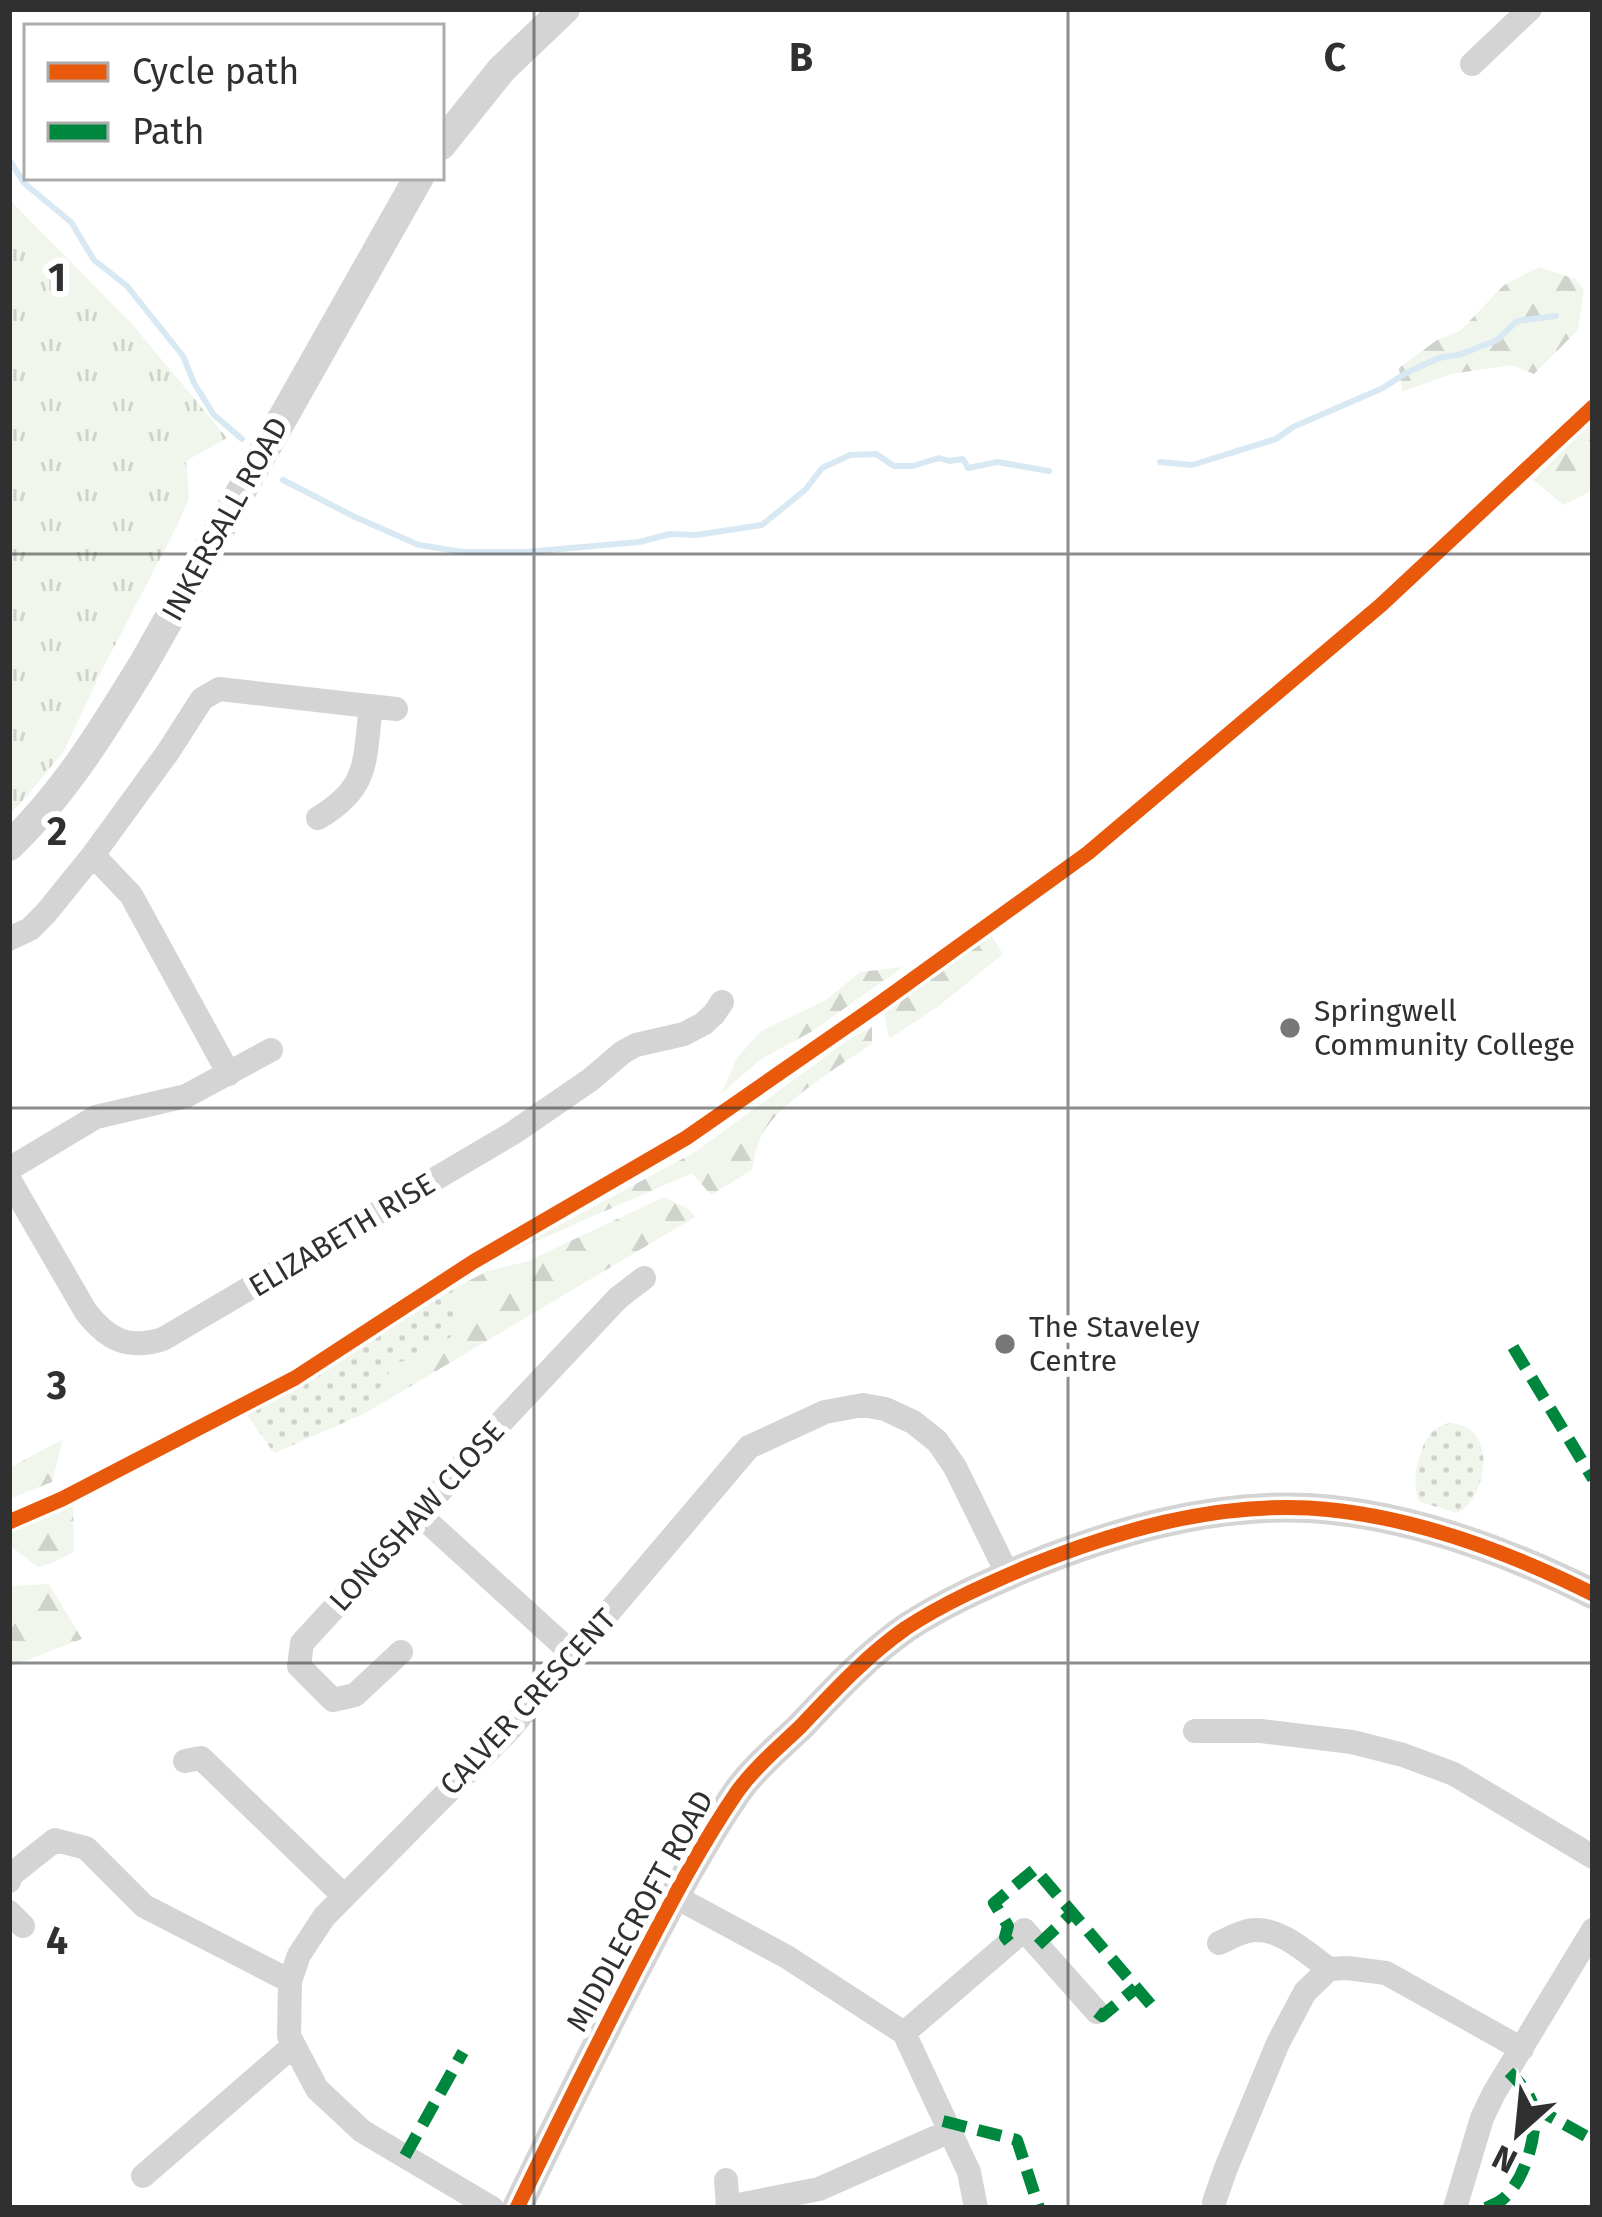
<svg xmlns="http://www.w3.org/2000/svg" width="1602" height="2217" font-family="'Fira Sans',sans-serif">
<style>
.grass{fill:url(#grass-dots)}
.forest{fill:url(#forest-firs)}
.park{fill:url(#park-tufts)}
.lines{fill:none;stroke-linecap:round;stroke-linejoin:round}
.stream{stroke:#d8e9f4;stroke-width:6}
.minor{stroke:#d4d4d4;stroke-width:24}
.tertiary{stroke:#d4d4d4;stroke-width:30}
.quiet{stroke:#00873e;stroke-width:12;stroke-dasharray:24 12;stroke-linecap:butt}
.cycleway-casing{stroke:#fff;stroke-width:22}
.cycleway{stroke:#e8590c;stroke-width:15}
.grid{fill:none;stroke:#303030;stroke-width:3;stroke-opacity:0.55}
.poi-dot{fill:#787878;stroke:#fff;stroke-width:4.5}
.labels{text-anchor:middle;stroke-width:12;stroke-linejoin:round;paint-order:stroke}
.street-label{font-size:30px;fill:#303030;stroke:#fff}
.poi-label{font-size:30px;fill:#303030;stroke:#fff;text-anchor:start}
.grid-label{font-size:39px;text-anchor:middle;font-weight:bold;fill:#303030;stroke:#fff;stroke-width:12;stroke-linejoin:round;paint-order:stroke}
</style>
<defs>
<pattern id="grass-dots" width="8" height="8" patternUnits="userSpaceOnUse" patternTransform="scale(3)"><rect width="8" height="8" fill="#f1f6ec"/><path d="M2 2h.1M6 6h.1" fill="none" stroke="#cfd3cb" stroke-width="1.8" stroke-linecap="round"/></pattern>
<pattern id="forest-firs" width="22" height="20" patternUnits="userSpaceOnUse" patternTransform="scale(3)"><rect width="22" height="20" fill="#f1f6ec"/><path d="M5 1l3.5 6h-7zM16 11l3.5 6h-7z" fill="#cfd3cb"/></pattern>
<pattern id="park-tufts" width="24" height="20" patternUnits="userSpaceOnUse" patternTransform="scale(3)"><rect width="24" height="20" fill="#f1f6ec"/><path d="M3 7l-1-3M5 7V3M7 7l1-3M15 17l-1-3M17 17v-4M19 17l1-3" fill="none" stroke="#cfd3cb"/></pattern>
</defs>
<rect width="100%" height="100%" fill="#fff"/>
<path class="grass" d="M460,1285L457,1332L425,1357L395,1363L364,1414L274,1453L245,1412L338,1361Z
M1449,1423C1501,1425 1486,1500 1457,1513L1420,1502C1410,1486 1418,1448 1431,1433C1436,1427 1442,1426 1449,1423Z"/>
<path class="forest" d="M1539,267L1575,279L1584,289L1578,330L1534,374L1512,365L1451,374L1402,392L1399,368L1437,340L1460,331L1504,285Z
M1593,421V490L1564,505L1533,480Z
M990,933L1003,954L940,1005L889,1039L884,1012Z
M903,967L811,1032L761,1059L721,1094L737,1058L761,1031L826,1000L860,972Z
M872,1027V1044C840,1066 773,1105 759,1141C756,1150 754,1161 752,1170L711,1195L692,1173L500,1257L695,1152L851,1038Z
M664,1197L687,1208L695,1217L364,1414L395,1363L425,1357L457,1332L460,1285L488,1271L528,1261Z
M63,1439L52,1482L9,1499V1468Z
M73,1504L74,1552L50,1564L38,1567L9,1545V1529Z
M49,1584L82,1639L9,1667V1586Z"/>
<path class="park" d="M9,199L131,323L227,438L186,461L189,498L178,524L101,672L64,751L20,804L9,814Z"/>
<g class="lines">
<path class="stream" d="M9,159L24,183L71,222L94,260L127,286L183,356L194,383L214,415L242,439
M1160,462L1192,465L1276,439L1293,427L1383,388L1406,373L1439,358L1462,354L1497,340L1517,321L1556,316
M283,480L355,517L419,545L463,552H526L639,542L670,534L696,535L762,525L806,489L822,468L850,455L876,454L894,466H913L939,458L949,461L963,459L968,468L997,462L1049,471"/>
<path class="minor" d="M1472,64L1530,9
M318,818C370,787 364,762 371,706
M93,855L131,895L229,1074
M9,939L30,929L46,913L93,855L168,752L202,699L219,689L396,709
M9,1169L96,1117L186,1096L271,1050
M9,1179L86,1312C108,1340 128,1350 163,1339L513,1133L590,1080L623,1052L636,1045L684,1034L703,1024L714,1014L722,1002
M420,1515L575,1656
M401,1652L355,1695L333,1700L299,1666L302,1643L420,1515L474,1451L618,1298L644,1278
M1195,1731H1261L1352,1742L1403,1755L1454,1774L1593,1857
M185,1761L201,1758L343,1895
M9,1881L12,1874L55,1840L86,1848L144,1906L290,1981
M674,1896L787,1957L904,2033L969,2172L976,2208
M9,1912L23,1926
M1219,1943C1228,1939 1238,1933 1248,1931C1277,1924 1307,1953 1329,1969
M904,2033L1024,1930L1097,2012
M143,2176L294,2045
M726,2180L728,2208
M728,2207L819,2189L948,2132
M492,2208L362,2131L317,2089L289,2036L290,1981L299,1955L324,1917L509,1730L749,1447L825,1412L863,1405L885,1409L913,1422L937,1441L955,1467L1008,1575
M1215,2208L1214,2202L1226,2168L1278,2043L1305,1992L1329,1969L1347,1968L1386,1973L1522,2049
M1455,2208L1482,2118L1494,2093L1593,1930"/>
<path class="tertiary" d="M441,145L502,69L565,9
M9,846C65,793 104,728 144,663L419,177
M517,2208C555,2129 594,2051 634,1973C666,1912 698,1849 737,1792C754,1768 779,1747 800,1727C833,1692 866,1656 906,1628C944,1603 985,1585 1027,1567C1116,1531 1212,1503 1309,1508C1408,1514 1505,1550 1593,1594"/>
<path class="quiet" d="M1513,1347L1593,1479
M1009,1942L1005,1937L1008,1926L994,1903L1035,1869L1152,2006
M1038,1945L1072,1913
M1097,2012L1102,2016L1136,1988
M1533,2107L1593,2140
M943,2121L1017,2140L1039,2208
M405,2156L463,2052
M1486,2208C1492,2205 1498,2203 1503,2199C1524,2181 1537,2138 1534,2111C1532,2095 1520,2083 1509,2072"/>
<g class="cycleway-casing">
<path id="cycleway" d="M9,1522L62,1499L295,1378L473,1262L686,1138L876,1006L1088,853L1381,605L1593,407
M517,2208C555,2129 594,2051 634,1973C666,1912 698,1849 737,1792C754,1768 779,1747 800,1727C833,1692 866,1656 906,1628C944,1603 985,1585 1027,1567C1116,1531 1212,1503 1309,1508C1408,1514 1505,1550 1593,1594"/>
</g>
<use href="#cycleway" class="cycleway"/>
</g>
<path class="grid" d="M534,9V2208M1068,9V2208M9,554H1593M9,1108H1593M9,1663H1593"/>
<g class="poi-dot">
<circle cx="1290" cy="1028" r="12"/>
<circle cx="1005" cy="1344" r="12"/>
</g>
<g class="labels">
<g class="street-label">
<text transform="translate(225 519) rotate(-61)" y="10">INKERSALL ROAD</text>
<text transform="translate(342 1235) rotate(-31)" y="10">ELIZABETH RISE</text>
<text transform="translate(417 1516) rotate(-48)" y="10">LONGSHAW CLOSE</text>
<text transform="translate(528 1702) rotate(-47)" y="10">CALVER CRESCENT</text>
<text transform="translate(640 1911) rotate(-61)" y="10">MIDDLECROFT ROAD</text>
</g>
<g class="poi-label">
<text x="1314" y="1021">Springwell<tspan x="1314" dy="34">Community College</tspan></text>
<text x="1029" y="1337">The Staveley<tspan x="1029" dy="34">Centre</tspan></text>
</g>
</g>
<g class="grid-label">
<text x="801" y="71">B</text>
<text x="1335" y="71">C</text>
<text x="57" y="291">1</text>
<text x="57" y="845">2</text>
<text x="57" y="1399">3</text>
<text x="57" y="1954">4</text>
</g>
<rect width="1602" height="2217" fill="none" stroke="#303030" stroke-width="24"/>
<rect x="24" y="24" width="420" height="156" fill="#ffffff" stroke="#acacac" stroke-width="3"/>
<rect x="48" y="63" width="60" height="18" fill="#e8590c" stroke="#acacac" stroke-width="3"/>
<text x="132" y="84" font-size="36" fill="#303030">Cycle path</text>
<rect x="48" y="123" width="60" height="18" fill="#00873e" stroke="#acacac" stroke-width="3"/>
<text x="132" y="144" font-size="36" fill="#303030">Path</text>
<g transform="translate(1518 2133) rotate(207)" stroke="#ffffff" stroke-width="9" paint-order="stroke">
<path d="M0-9L21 45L0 30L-21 45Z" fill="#303030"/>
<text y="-18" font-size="33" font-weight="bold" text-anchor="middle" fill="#303030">N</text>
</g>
</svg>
